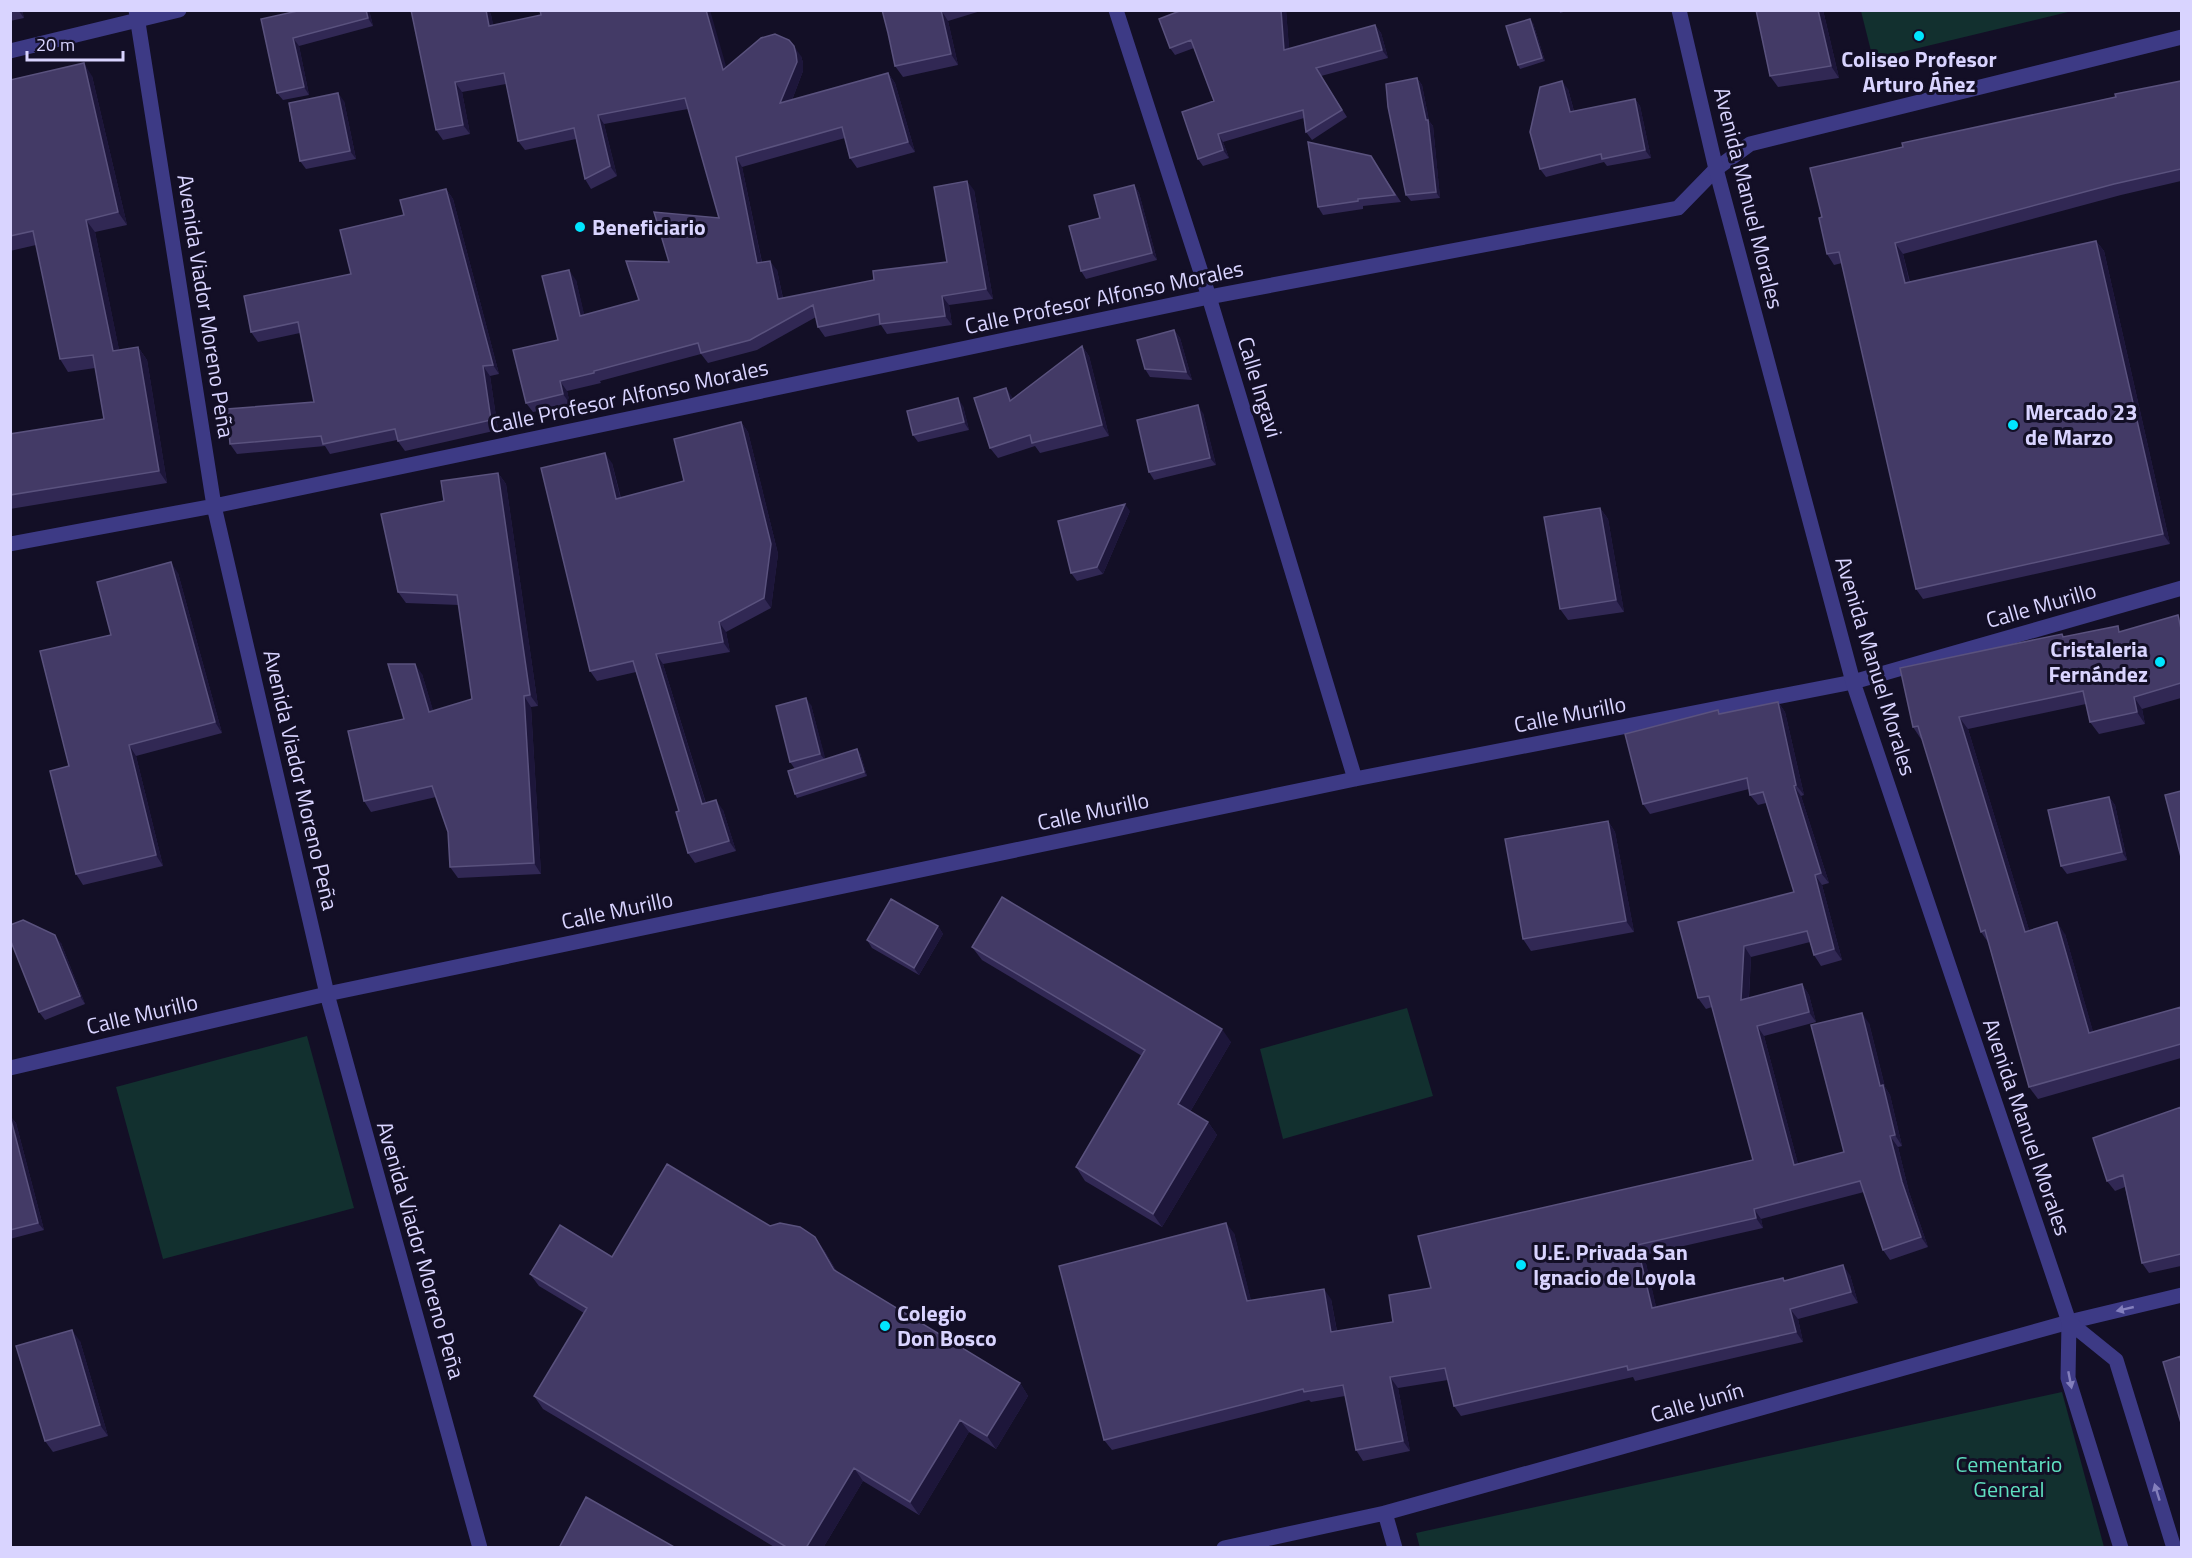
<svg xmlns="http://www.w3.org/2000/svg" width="2192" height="1558" font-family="'Titillium Web',sans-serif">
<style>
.green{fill:#12302f}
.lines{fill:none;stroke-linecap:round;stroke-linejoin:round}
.minor{stroke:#3d3a85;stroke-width:15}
.tertiary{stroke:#3d3a85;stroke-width:15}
.wall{fill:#312854}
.shaded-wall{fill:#1d163a}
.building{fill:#433a66;stroke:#5a527e;stroke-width:1.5}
.oneway{fill:#837fbc}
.poi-dot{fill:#00e5ff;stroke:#130f26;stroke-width:2}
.labels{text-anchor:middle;stroke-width:6;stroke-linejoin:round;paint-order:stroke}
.poi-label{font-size:22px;font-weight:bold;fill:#d9d4ff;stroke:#130f26;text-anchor:start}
.street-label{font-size:22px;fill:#d9d4ff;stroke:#130f26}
.park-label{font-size:22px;fill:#5fe0c0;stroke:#130f26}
</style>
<rect width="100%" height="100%" fill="#130f26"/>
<path class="green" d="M2068,10V12L1873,59L1861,11Z
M1407,1008L1433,1096L1283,1139L1260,1049Z
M307,1036L354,1208L163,1259L116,1087Z
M2062,1392L2104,1547L1420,1548L1416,1533Z"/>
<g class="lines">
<path class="minor" d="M136,10L214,506L327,994L480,1548
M1116,10L1209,297L1355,779
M10,51L179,10
M10,544L214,506L1209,297L1678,208L1716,169L1750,144L2182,37
M10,1068L327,994L1355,779L1853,682
M1385,1513L1395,1548
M1224,1548L1385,1513L2069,1322L2182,1295"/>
<path class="tertiary" d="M1679,10L1716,169L1853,682L2069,1322L2068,1378L2121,1548
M1853,682L2182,588
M2069,1322L2116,1360L2174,1548"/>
</g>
<path class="wall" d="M10,10H22L24,18L10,21Z
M302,10H369L373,26L299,46L309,95L283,100L277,93Z
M411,10H489L491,15L493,25L726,68L801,56L803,63V71L792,100L888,73L895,83L915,152L857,168L850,158L845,138L742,167L762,262L777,270L783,298L874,280L947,262L974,190L993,299L949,305L952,325L887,334L881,325L825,337L818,327L816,317L757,350L708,363L701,354L600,381L601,383L567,391L570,404L533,412L526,403L558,340L576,280L584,315L639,300L669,262L719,218L688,109L604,124L617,176L591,189L585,179L576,139L525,150L518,141L506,84L462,92L470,134L443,140L436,130Z
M882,10H984L948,21L958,65L903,77L895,66L888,33Z
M1182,10H1286L1289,49L1375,25L1381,33L1388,58L1321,76L1347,117L1312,140L1306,132L1304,118L1223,142L1229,158L1203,166L1198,159L1214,101L1194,48L1175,55L1170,48Z
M1559,10H1570L1560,13Z
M1756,10H1823L1839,78L1778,87L1770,76Z
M1533,23L1545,61L1520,69L1518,65Z
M92,76L127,225L95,232L119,350L138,347L147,360L167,483L10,509V434L104,419L95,368L68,372L60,359L36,245L10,251V80Z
M1417,78L1422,85L1429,121L1433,126L1440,198L1411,201L1406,195Z
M2181,81V181L2121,195L1903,254L1910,282L2096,241L2104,251L2170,544L1923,599L1916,589L1842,263L1834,265L1827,254L1822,217L1903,147Z
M1568,89L1574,111L1635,99L1640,106L1651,158L1607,166L1604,162L1546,177L1540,169Z
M344,101L356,159L306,169L300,161Z
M1376,164L1401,202L1363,206V209L1323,215L1318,207Z
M1134,185L1139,193L1157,260L1086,279L1081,271L1100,218Z
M446,189L453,199L499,374L490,376L498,430L405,451L397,440L330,454L325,446L237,454L230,444L314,402L300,333L258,342L251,332L351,274L404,215Z
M1174,330L1180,338L1192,380L1150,377L1145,369Z
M1082,346L1089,356L1109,436L1040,453L1035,446L998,458L990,448L1013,399Z
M963,406L969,430L918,442L913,435Z
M1203,413L1216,465L1154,480L1149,472Z
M741,422L748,432L778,554L771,608L726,632L730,652L663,664L706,803L723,810L736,851L695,863L688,853L679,811L636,672L597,681L590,671L612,463L621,498L684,481Z
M498,473L506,484L538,706L531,707L541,874L458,878L450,867L448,832L436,797L371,812L364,801L404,719L422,674L433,711L472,699L459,605L406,603L398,592L444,501Z
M1600,508L1608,519L1624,612L1568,620L1560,609Z
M1130,511L1103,574L1077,581L1071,573Z
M178,573L222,733L136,756L163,866L83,885L76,874L69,766L111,635Z
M2181,621V698L2142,709L2145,724L2099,734L2090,722L2086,704L1968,729L2029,930L2065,934L2093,1032L2181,1007V1058L2038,1099L2029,1087L1988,942L1981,932L1922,739H1921L1913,727L2062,634L2064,637L2122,632Z
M1778,702L1785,712L1804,795L1801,796L1829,883L1822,885L1842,960L1821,966L1814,955L1810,942L1751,957L1749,998L1802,984L1809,995L1816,1022L1764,1036L1798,1164L1844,1152L1869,1023L1885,1087L1890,1095L1902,1146L1898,1147L1909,1192L1928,1247L1890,1260L1883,1250L1864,1192L1761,1219L1763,1228L1644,1255L1656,1307L1785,1281L1850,1275L1858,1303L1798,1319L1803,1342L1635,1381L1633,1377L1461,1416L1454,1406L1448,1380L1398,1388L1410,1451L1363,1461L1356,1450L1345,1396L1311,1402L1309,1400L1112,1450L1104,1440L1234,1233L1251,1301L1331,1299L1337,1331L1393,1322L1431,1288L1753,1160L1712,1007L1706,1009L1698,998L1678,922L1794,892L1766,803L1758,805L1750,795L1749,789L1650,814L1643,804L1718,710L1720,714Z
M811,705L825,759L860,753L867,776L797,798L795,794V769L790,762Z
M2109,797L2115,805L2127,860L2067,874L2061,866Z
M1608,821L1615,832L1634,932L1531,951L1523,939Z
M938,926L943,934L919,975L872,948L867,940Z
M61,943L85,1004L45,1020L39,1012Z
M972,947L1231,1042L1190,1112L1208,1122L1217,1135L1162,1227L1085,1181L1076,1167L1142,1056L982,960Z
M2181,1107V1266L2149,1273L2142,1263L2125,1187L2115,1191L2107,1181Z
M10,1116L16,1123L44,1230L10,1239Z
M770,1226L824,1250L837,1272L1020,1383L1028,1396L996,1449L969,1432L919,1515L863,1481L823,1548H776L543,1409L534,1396L584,1313L539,1286L530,1274L612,1257Z
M80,1341L108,1436L53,1452L45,1441Z"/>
<path class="shaded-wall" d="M18,10H22L24,18Z
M366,10H369L373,26L368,18Z
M486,10H489L491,15L496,36L489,26Z
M706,10H710L730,80L723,70Z
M941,10L948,21L958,65L951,54Z
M1281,10H1286L1290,58L1284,50Z
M1818,10H1823L1839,78L1831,66Z
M1530,19L1533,23L1545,61L1542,58Z
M1375,25L1381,33L1388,58L1382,50Z
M293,38L299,46L309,95L304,87Z
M794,46L801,56L803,63V71L787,113L780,103Z
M84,63L92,76L127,225L118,212Z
M888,73L895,83L915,152L908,142Z
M1417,78L1422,85L1429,121L1433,126L1440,198L1436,192L1426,120Z
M1562,81L1568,89L1576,119L1570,112Z
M455,82L462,92L470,134L463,125Z
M338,93L344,101L356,159L350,151Z
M1635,99L1640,106L1651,158L1645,150Z
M598,115L604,124L617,176L610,166Z
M1218,134L1223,142L1229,158L1223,150Z
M736,157L742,167L764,273L757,263Z
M967,181L974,190L993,299L986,289Z
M1134,185L1139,193L1157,260L1152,253Z
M446,189L453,199L499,374L493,365Z
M86,220L95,232L122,364L113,351Z
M2096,241L2104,251L2170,544L2163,534Z
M1895,243L1903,254L1912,294L1905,283Z
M770,261L777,270L785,309L778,299Z
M569,270L576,280L587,326L580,316Z
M942,296L949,305L952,325L945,316Z
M1174,330L1180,338L1192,380L1186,372Z
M1082,346L1089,356L1109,436L1102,425Z
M138,347L147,360L167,483L159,471Z
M483,366L490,376L498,430L491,420Z
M560,381L567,391L570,404L563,394Z
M1006,388L1013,398L1017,411L1010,401Z
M958,398L963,406L969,430L964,422Z
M1198,405L1203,413L1216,465L1210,458Z
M741,422L748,432L778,554L771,608L764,598Z
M605,453L612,463L623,509L616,499Z
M498,473L506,484L538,706L530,695Z
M1125,504L1130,511L1103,574L1097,567Z
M1600,508L1608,519L1624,612L1616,600Z
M171,562L178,573L222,733L215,722Z
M719,622L726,632L730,652L723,642Z
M656,654L663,664L709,814L702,804Z
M415,664L422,674L437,723L429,712Z
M524,696L531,707L541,874L534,863Z
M2134,697L2142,709L2145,724L2137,712Z
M806,698L811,705L826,761L820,754Z
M1778,702L1785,712L1804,795L1796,785Z
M1959,717L1968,729L2033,943L2025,932Z
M129,745L136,756L163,866L156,855Z
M857,749L860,753L867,776L864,772Z
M1794,786L1801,796L1829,883L1821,873Z
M2109,797L2115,805L2127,860L2122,852Z
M716,800L723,810L736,851L729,841Z
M1608,821L1615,832L1634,932L1626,921Z
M1815,875L1822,885L1842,960L1834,949Z
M2057,922L2065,934L2097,1045L2089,1033Z
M938,926L943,934L919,975L914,968Z
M55,935L61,943L85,1004L80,996Z
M1744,946L1751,957L1748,1010L1741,1000Z
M1802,984L1809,995L1816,1022L1809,1012Z
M1862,1013L1869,1023L1885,1087L1890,1095L1902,1146L1895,1135L1880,1086Z
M1757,1026L1764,1036L1801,1175L1794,1165Z
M1222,1029L1231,1042L1187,1117L1178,1104Z
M10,1116L16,1123L44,1230L38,1223Z
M1208,1122L1217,1135L1162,1227L1153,1214Z
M1890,1136L1898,1147L1909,1192L1928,1247L1921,1237L1902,1182Z
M1754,1209L1761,1219L1763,1228L1756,1218Z
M1226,1223L1234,1233L1254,1312L1247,1301Z
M815,1237L824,1250L843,1283L834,1270Z
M1637,1245L1644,1255L1659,1319L1652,1308Z
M1843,1265L1850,1275L1858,1303L1851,1292Z
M1324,1289L1331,1299L1339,1343L1331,1332Z
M1790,1309L1798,1319L1803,1342L1796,1332Z
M72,1330L80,1341L108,1436L100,1425Z
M1390,1377L1398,1388L1410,1451L1403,1441Z
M1020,1383L1028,1396L996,1449L987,1436Z
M960,1420L969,1432L919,1515L910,1502Z
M854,1468L863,1481L823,1548H806Z"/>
<path class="building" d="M366,10L368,18L293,38L304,87L277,93L261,19L302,10Z
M411,10H486L489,26L541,15L540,10H706L723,70L761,38L775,34L789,40L794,46L796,54L797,62L780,103L888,73L908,142L850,158L842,127L736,157L757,263L770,261L778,299L874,280L873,271L947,262L934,187L967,181L986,289L942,296L945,316L880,324L879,314L818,327L813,305L750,340L701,353L698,343L594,371V373L560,381L563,394L526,403L513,350L558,340L542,276L569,270L580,316L639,300L626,261L669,262L654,212L719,218L685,98L598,115L610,166L585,179L574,128L518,141L504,73L455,82L463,125L436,130Z
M882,10H941L951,54L895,66L888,33Z
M1182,10H1281L1284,50L1375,25L1382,50L1316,68L1342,110L1306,132L1303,110L1218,134L1223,150L1198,159L1182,112L1214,101L1191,40L1170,48L1159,19Z
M1756,10H1818L1831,66L1770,76Z
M1530,19L1542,58L1518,65L1506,26Z
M84,63L118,212L86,220L113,351L138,347L159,471L10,495V434L104,419L93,355L60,359L33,231L10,236V80Z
M1417,78L1426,120H1428L1436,192L1406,195L1388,107L1386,84Z
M1562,81L1570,112L1635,99L1645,150L1602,159L1601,154L1540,169L1530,132L1540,87Z
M2181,81V169L2114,184L1895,243L1905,283L2096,241L2163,534L1916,589L1839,252L1827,254L1819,218L1822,217L1810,168L1903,147L1902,143L2116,97L2115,94Z
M338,93L350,151L300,161L289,103Z
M1308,142L1371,156L1395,195L1358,199V201L1318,207Z
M1134,185L1152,253L1081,271L1069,226L1100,218L1094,195Z
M446,189L493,365L483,366L491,420L398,441L395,429L323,444L321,436L230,444L227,409L314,402L298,322L251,332L244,296L351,274L340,230L404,215L400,200Z
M1174,330L1186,372L1145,369L1137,340Z
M1082,346L1102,425L1032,443L1030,435L990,448L974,398L1006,388L1010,401Z
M958,398L964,422L913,435L907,411Z
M1198,405L1210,458L1149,472L1137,420Z
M741,422L771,544L764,598L719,622L723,642L656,654L702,804L716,800L729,841L688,853L676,812L679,811L633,661L590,671L541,468L605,453L616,499L684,481L674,439Z
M498,473L530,695L524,696L534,863L450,867L448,832L432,786L364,801L348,731L404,719L388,664H415L429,712L472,699L457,595L398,592L381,514L444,501L441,481Z
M1125,504L1097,567L1071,573L1058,521Z
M1600,508L1616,600L1560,609L1544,517Z
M171,562L215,722L129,745L156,855L76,874L50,771L69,766L40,651L111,635L97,582Z
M2178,615L2181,629V683L2134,697L2137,712L2090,722L2083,691L1959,717L2025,932L2057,922L2089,1033L2181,1007V1044L2029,1087L1985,930L1981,932L1918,726L1913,727L1900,668L2062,634L2063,637L2118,626L2119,632Z
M806,698L820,754L790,762L776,706Z
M1778,702L1796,785L1794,786L1821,873L1815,875L1834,949L1814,955L1807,931L1744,946L1741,1000L1802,984L1809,1012L1757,1026L1794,1165L1844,1152L1811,1025L1862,1013L1880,1086L1883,1085L1895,1135L1890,1136L1902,1182L1921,1237L1883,1250L1860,1181L1754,1209L1756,1218L1637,1245L1652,1308L1783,1278L1784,1281L1843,1265L1851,1292L1790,1309L1796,1332L1628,1370L1627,1366L1454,1406L1445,1368L1390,1377L1403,1441L1356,1450L1343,1385L1304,1392L1303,1389L1104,1440L1059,1266L1226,1223L1247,1301L1324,1289L1331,1332L1393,1322L1389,1295L1431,1288L1418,1236L1753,1160L1709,996L1698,998L1678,922L1794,892L1763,792L1750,795L1747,778L1643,804L1625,734L1718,710L1719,714Z
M857,749L864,772L795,794L788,771Z
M2181,791V857L2165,795Z
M2109,797L2122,852L2061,866L2048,810Z
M1608,821L1626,921L1523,939L1505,839Z
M1002,897L1222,1029L1178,1104L1208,1122L1153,1214L1076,1167L1145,1050L972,947Z
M891,899L938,926L914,968L867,940Z
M23,920L55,935L80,996L39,1012L10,939V925Z
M2181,1107V1254L2142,1263L2123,1175L2107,1181L2093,1138Z
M10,1116L38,1223L10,1230Z
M667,1164L770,1226L780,1223L800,1227L815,1237L834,1270L1020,1383L987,1436L960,1420L910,1502L854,1468L806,1548H788L534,1396L587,1308L530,1274L560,1225L612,1257Z
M72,1330L100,1425L45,1441L16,1346Z
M2181,1356V1423L2163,1362Z
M586,1497L676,1548H559Z"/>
<defs><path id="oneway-solid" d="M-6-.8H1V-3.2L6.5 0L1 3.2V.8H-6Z" transform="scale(1.5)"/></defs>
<g class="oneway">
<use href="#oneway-solid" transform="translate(2125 1309) rotate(167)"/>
<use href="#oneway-solid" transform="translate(2070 1380) rotate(79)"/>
<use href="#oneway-solid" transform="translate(2157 1492) rotate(-107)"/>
</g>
<g class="poi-dot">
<circle cx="1919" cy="36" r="6"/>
<circle cx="580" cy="227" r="6"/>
<circle cx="2013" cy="425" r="6"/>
<circle cx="2160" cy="662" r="6"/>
<circle cx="1521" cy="1265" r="6"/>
<circle cx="885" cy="1326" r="6"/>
</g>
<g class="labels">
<g class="poi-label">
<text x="1919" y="67" text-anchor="middle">Coliseo Profesor<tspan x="1919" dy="25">Arturo Áñez</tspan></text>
<text x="592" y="235">Beneficiario</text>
<text x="2025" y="420">Mercado 23<tspan x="2025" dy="25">de Marzo</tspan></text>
<text x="2148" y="657" text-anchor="end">Cristaleria<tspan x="2148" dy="25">Fernández</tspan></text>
<text x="1533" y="1260">U.E. Privada San<tspan x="1533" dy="25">Ignacio de Loyola</tspan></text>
<text x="897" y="1321">Colegio<tspan x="897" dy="25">Don Bosco</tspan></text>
</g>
<g class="street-label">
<text transform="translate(1749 198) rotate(76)" y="8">Avenida Manuel Morales</text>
<text transform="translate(1104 297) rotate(-12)" y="8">Calle Profesor Alfonso Morales</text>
<text transform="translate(206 306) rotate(81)" y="8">Avenida Viador Moreno Peña</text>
<text transform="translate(1260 387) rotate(73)" y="8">Calle Ingavi</text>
<text transform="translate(629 396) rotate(-12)" y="8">Calle Profesor Alfonso Morales</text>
<text transform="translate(2041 605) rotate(-16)" y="8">Calle Murillo</text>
<text transform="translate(1876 666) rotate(73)" y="8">Avenida Manuel Morales</text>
<text transform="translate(1570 714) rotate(-11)" y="8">Calle Murillo</text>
<text transform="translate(301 780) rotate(77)" y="8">Avenida Viador Moreno Peña</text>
<text transform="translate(1093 811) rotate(-12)" y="8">Calle Murillo</text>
<text transform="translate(617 910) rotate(-12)" y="8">Calle Murillo</text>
<text transform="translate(142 1014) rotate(-13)" y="8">Calle Murillo</text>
<text transform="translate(2027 1127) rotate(71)" y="8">Avenida Manuel Morales</text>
<text transform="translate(421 1250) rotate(74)" y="8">Avenida Viador Moreno Peña</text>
<text transform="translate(1697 1402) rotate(-16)" y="8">Calle Junín</text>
</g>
<g class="park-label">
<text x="2009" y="1472">Cementario<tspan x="2009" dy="25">General</tspan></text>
</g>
</g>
<rect width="2192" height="1558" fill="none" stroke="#d9d4ff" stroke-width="24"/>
<path d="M27 51v9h96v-9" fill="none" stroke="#d9d4ff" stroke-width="3"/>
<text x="36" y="51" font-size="18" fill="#d9d4ff" stroke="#130f26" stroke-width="4.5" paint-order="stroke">20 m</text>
</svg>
